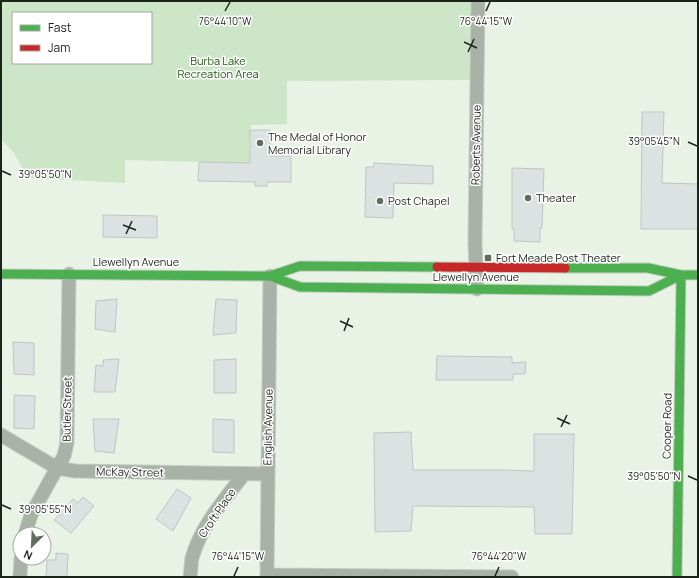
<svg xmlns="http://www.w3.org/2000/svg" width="699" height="578" font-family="Manrope,sans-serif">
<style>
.green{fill:#cce6c7;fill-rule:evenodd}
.building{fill:#dce2e1;stroke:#bfc5c4}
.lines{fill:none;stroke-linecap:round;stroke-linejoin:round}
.street-casing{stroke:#c4cdc2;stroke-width:15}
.fast-casing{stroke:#c4cdc2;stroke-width:11}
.jam-casing{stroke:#c4cdc2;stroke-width:11}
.street{stroke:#a8b2a7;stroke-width:13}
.fast{stroke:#4caf50;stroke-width:9}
.jam{stroke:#c62828;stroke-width:9}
.ticks{fill:none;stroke:#1c231a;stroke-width:1.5}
.poi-dot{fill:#636c61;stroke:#fff;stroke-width:1.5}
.labels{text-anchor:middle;stroke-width:3;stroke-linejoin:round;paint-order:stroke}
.park-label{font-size:11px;fill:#1f5612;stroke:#fff}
.poi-label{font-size:11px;fill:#1c231a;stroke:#fff;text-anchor:start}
.street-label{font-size:11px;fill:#1c231a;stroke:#fff}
.ticks-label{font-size:10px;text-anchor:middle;fill:#1c231a;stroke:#fff;stroke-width:3;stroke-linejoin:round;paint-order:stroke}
</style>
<rect width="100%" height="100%" fill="#e8f3e6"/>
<path class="green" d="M1,1H471L470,80L287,81V124L251,125L250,163L125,160V183L31,178L24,173L22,168L14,153L6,144L1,139ZM13,13H151V63H13Z"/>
<path class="building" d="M642,112H664L662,183L698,184V229H641Z
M250,130H270V156H291V182H267V186H255V182L198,181L199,162L250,163Z
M374,163L433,166V184L394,183L393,218L365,217L366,167H374Z
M512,168L544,169L542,228H540V242L514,241V228L512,229Z
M103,215L157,216V238L103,237Z
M117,299L115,332L95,329L96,301Z
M216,299L237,300L236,333L213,335Z
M13,342L34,343V375L14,374Z
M437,356L512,357V363L526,362L525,374H513V380H436Z
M119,359L115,392H94L96,365L103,366V360Z
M236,359V393H214V360Z
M14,395L35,396L34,429L14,428Z
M93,419H119L114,453L95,451Z
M213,419L234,420V453L213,452Z
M411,432L413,470H500L534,471V434H574L572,534H535L534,507L413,506L411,531L375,532L374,433Z
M177,489L191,498L173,531L156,519Z
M83,497L94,506L71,533L54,520L73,499L78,503Z
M56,553L68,554L67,577H46L47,560H56Z"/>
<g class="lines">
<g class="street-casing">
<path id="street" d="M477,289L475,244L478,1
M1,435L57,468L75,471L267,474
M25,534L31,515L42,495L57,468L64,456L67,443L69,274
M267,575L512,577
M20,577L21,558
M190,577C191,571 191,564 192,558C201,526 224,500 244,474
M267,577L270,276"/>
</g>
<g class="fast-casing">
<path id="fast" d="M565,268H648L681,275H698
M1,274L270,276L300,266L437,267
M270,276L300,287L649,291L681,275
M677,577L681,275"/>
</g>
<g class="jam-casing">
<path id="jam" d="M437,267L565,268"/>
</g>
<use href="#street" class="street"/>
<use href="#fast" class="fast"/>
<use href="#jam" class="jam"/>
</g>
<path class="ticks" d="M225,11L230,2M486,11L490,2M464,42L477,48M468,52L474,39M688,142L697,146M2,171L11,175M123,225L136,230M126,234L132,221M340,321L353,327M344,331L349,318M557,418L570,424M561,427L567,415M688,476L697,480M2,505L11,509M234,576L238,567M495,576L499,567"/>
<g class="poi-dot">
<circle cx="260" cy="143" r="4"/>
<circle cx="528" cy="198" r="4"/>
<circle cx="380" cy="201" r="4"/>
<rect x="484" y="254" width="8" height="8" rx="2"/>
</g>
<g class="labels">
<g class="park-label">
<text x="218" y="65">Burba Lake<tspan x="218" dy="13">Recreation Area</tspan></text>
</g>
<g class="poi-label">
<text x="268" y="141">The Medal of Honor<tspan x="268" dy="13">Memorial Library</tspan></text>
<text x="536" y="202">Theater</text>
<text x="388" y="205">Post Chapel</text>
<text x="496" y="262">Fort Meade Post Theater</text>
</g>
<g class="street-label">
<text transform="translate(476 145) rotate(-89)" y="4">Roberts Avenue</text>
<text x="136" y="266">Llewellyn Avenue</text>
<text x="476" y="281">Llewellyn Avenue</text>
<text transform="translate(67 409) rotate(-89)" y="4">Butler Street</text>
<text transform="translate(667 426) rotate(-89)" y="4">Cooper Road</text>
<text transform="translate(268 427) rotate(-89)" y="4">English Avenue</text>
<text transform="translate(130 472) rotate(1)" y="4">McKay Street</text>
<text transform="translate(217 513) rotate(-56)" y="4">Croft Place</text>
</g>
</g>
<g class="ticks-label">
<text x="225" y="25">76°44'10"W</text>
<text x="486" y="25">76°44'15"W</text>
<text x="654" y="145">39°05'45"N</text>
<text x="45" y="178">39°05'50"N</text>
<text x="654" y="480">39°05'50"N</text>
<text x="45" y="513">39°05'55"N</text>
<text x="238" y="560">76°44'15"W</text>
<text x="499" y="560">76°44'20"W</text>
</g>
<rect width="699" height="578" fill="none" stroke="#1c231a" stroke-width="4"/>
<rect x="12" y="12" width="140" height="52" fill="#ffffff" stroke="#a4a7a3"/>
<rect x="20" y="25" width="20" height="6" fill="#4caf50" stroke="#a4a7a3"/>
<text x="48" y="32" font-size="12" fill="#1c231a">Fast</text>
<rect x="20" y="45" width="20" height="6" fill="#c62828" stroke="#a4a7a3"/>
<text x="48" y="52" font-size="12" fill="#1c231a">Jam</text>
<g transform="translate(32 546) rotate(204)"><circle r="19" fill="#ffffff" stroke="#a4a7a3"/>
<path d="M0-3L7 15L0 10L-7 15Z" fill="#636c61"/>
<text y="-6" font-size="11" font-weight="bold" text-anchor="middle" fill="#1c231a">N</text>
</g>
</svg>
